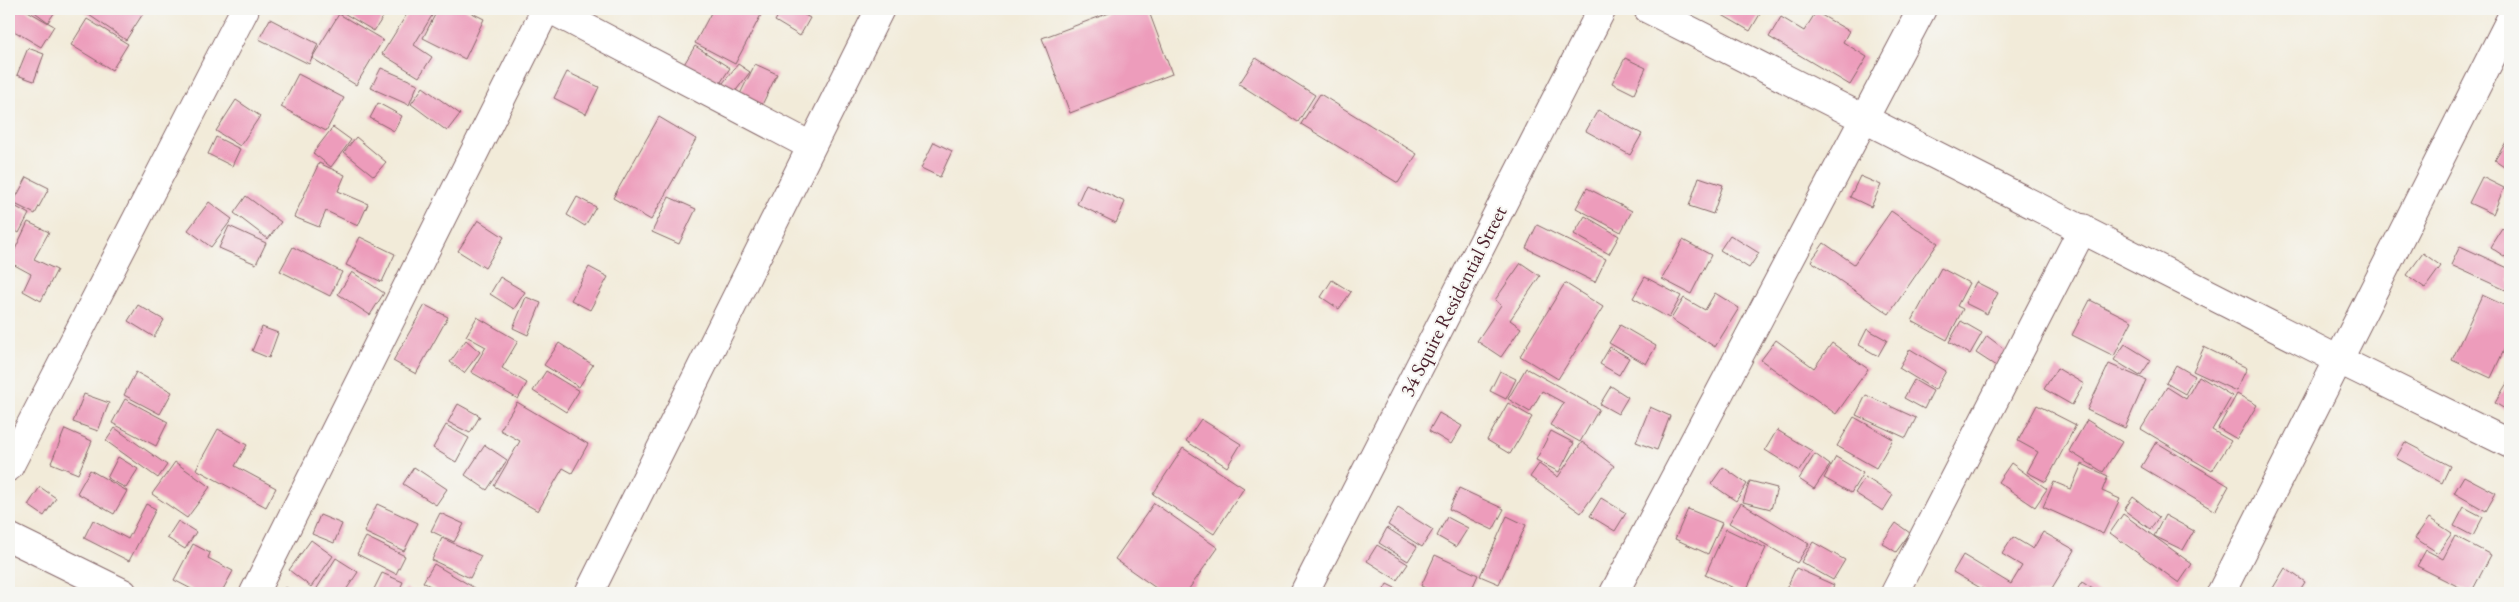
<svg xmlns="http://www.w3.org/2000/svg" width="2519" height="602" font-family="'EB Garamond',serif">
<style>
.building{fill:#ed9cbb}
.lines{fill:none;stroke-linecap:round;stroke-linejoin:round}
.minor-casing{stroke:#856668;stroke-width:30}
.minor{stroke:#fff;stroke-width:28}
.labels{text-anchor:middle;stroke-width:4;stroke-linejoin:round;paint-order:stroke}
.street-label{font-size:20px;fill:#4a1f2b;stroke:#f6f6f2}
</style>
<rect width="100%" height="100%" fill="#f6f6f2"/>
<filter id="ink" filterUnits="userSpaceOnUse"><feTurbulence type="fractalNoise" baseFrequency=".02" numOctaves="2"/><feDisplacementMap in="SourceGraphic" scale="10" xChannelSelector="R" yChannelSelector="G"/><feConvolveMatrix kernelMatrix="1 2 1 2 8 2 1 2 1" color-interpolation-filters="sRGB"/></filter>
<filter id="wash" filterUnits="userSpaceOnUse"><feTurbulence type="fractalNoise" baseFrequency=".0096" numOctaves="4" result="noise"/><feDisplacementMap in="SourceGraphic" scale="20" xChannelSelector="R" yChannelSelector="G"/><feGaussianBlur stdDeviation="1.12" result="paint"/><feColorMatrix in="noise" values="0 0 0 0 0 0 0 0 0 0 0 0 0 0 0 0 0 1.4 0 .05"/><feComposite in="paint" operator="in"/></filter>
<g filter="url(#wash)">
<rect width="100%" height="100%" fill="#f2ebd9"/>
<g id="blocks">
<path class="building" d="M9,9H24L54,26L41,47L9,28Z
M33,9H57L48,22L32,10Z
M88,9H146L126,40L86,13Z
M337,9H376L385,14L374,31Z
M410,9H436L414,45L432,57L419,77L382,54Z
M438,9H464L484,19L465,59L423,38Z
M713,9H754L762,13L735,64L695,43Z
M782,9H794L810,18L800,36L775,21Z
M1120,9H1148L1172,74L1070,113L1042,38Z
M1712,9H1763L1750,31Z
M1816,12L1849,31L1843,42L1867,57L1850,85L1769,37L1781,17L1804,31Z
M339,14L383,40L356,85L312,58Z
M87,19L128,44L112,70L71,45Z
M270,19L318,44L309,64L259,39Z
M695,46L730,68L717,88L683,66Z
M28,48L44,54L34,81L17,75Z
M1256,58L1315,95L1298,122L1239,84Z
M1625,58L1646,68L1634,94L1612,83Z
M738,64L750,72L731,97L719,88Z
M755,64L777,74L761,107L739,96Z
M381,68L418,84L409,105L371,88Z
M567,72L599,87L586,114L554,98Z
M298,74L344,98L326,131L281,107Z
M423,87L460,114L447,131L411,104Z
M1320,94L1417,154L1398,183L1301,124Z
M236,100L260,116L240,146L216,131Z
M378,103L402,116L394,131L370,118Z
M1598,110L1642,134L1630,155L1586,131Z
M659,117L696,139L651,220L613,198Z
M333,127L351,140L331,167L313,153Z
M216,137L240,149L232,166L208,154Z
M356,137L386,162L374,176L344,152Z
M934,142L952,151L940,177L921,168Z
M2506,142L2510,145V170L2495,160Z
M319,163L345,175L338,191L368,204L358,226L326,211L319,227L294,217Z
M1860,176L1881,185L1871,207L1850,197Z
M27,177L49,188L35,214L13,203Z
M1699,177L1723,185L1713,214L1689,206Z
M2482,177L2504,188L2493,214L2469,203Z
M1086,184L1125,202L1116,223L1077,204Z
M1587,188L1632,211L1621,232L1576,208Z
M246,196L281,222L268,239L234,213Z
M577,197L596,207L585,226L567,215Z
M669,197L696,209L679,244L652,232Z
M209,202L232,219L211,247L188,230Z
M9,203L29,214L19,233L9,227Z
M1891,211L1938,243L1889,314L1811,261L1824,243L1854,264Z
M1585,216L1619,236L1609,254L1574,234Z
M478,220L504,237L485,268L458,251Z
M28,222L49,232L34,259L57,270L41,301L23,291L31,274L9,262Z
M1537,225L1606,259L1595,282L1526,248Z
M229,226L266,243L256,264L219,248Z
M2502,228L2510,234V260L2490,247Z
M1730,235L1759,253L1749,268L1720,250Z
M360,237L395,254L382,282L346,265Z
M9,238L14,241L9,252Z
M1683,240L1711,255L1691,294L1662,279Z
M2460,246L2510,269V292L2451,265Z
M293,247L342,272L330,296L280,271Z
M2423,253L2441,266L2425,288L2407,275Z
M1521,263L1540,276L1510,320L1521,328L1501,357L1477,341L1501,305L1495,300Z
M589,267L608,277L590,310L571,300Z
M1941,268L1969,283L1957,306L1963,309L1947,340L1912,321Z
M352,272L384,293L370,315L338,294Z
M500,277L525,292L514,309L490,294Z
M1645,277L1681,296L1669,318L1633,298Z
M1332,280L1351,292L1339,309L1321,297Z
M1976,282L1998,293L1987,314L1965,303Z
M1565,283L1603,307L1558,379L1520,356Z
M1715,293L1739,308L1715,347L1671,319L1684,298L1705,310Z
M2482,295L2510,308V337L2491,378L2452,360Z
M526,297L541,303L528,335L513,328Z
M2090,300L2132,321L2114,356L2072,335Z
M138,305L164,320L154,337L128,321Z
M425,305L448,317L416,374L393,361Z
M477,317L518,341L502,368L527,383L518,399L471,372L486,347L466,336Z
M1961,321L1982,333L1970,354L1949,342Z
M1620,325L1656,346L1646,364L1609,343Z
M262,327L278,333L269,358L252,351Z
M1867,329L1887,340L1878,356L1859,345Z
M1987,336L2007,351L1996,366L1976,353Z
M466,340L480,352L464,373L450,362Z
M1776,340L1814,368L1832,343L1868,369L1836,414L1761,360Z
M559,343L593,365L579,387L544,365Z
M2125,344L2151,360L2140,376L2114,360Z
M1610,347L1629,358L1619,375L1600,364Z
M2204,347L2247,368L2236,391L2193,371Z
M1910,349L1946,371L1935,390L1899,368Z
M2109,364L2146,380L2125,428L2087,410Z
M2176,365L2195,376L2185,394L2166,383Z
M1526,368L1599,409L1580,442L1550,425L1564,403L1542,391L1530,412L1508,399Z
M2057,368L2084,384L2072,405L2044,389Z
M546,371L579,391L566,412L533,391Z
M1500,371L1516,379L1506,399L1490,391Z
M136,372L172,392L160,414L124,395Z
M2199,376L2232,396L2212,430L2231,441L2212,471L2141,429L2167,387L2186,399Z
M2510,378V412L2495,403Z
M1914,380L1933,391L1924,409L1904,398Z
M1611,386L1628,397L1618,414L1600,404Z
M84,394L109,403L98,431L73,422Z
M2237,394L2257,405L2237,439L2218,428Z
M1866,395L1916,418L1906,438L1856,415Z
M125,399L168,422L156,446L112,423Z
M517,402L588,444L572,473L563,468L538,511L494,486L520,441L500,430Z
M1508,403L1532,417L1510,454L1487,440Z
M458,404L480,416L470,433L448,422Z
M2037,405L2076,425L2046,482L2027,472L2038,452L2018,441Z
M1650,407L1670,416L1657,450L1636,442Z
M1439,413L1462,426L1451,444L1429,431Z
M1854,417L1893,439L1876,468L1837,446Z
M1201,419L1241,444L1227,467L1186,441Z
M2087,420L2122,442L2103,472L2069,451Z
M446,425L469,438L456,462L433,448Z
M115,428L167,465L158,478L106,441Z
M65,429L92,441L78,474L51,463Z
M218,429L247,445L235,466L276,488L266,507L196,469Z
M1777,430L1812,451L1799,471L1765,450Z
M1551,431L1574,443L1559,472L1536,460Z
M1582,442L1614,466L1581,513L1530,477L1539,464L1558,477Z
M2156,442L2229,486L2215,511L2141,467Z
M2405,442L2450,466L2442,483L2396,458Z
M485,445L507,460L487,490L465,475Z
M1183,448L1244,488L1214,534L1153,494Z
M1815,454L1830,465L1814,489L1799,479Z
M118,457L138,469L126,488L107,478Z
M1836,457L1863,473L1851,493L1824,478Z
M175,462L210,487L187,518L152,494Z
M2011,463L2047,489L2035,507L1998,482Z
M2082,464L2108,476L2102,491L2120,499L2103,534L2043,507L2054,482L2071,489Z
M414,467L447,489L436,505L403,484Z
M1723,467L1747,484L1736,501L1711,484Z
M90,470L127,491L114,514L77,493Z
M2464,476L2496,493L2486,511L2454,493Z
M1865,477L1893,495L1883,511L1855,493Z
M1750,481L1777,488L1771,509L1743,502Z
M40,487L56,498L44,516L28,505Z
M1459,488L1504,509L1493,530L1449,509Z
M2133,497L2159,517L2150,529L2124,510Z
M1601,498L1626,513L1615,531L1590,516Z
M1154,503L1218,548L1186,593H1163L1115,559Z
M1741,503L1809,544L1797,563L1729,523Z
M146,504L156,509L129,561L84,538L93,520L128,539Z
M377,504L418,523L404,551L364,532Z
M2464,507L2483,517L2473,536L2454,526Z
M1398,508L1433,530L1422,547L1388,525Z
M1688,509L1722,523L1708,554L1675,539Z
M440,513L464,524L454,542L431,531Z
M2123,514L2192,564L2179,583L2110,533Z
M320,515L342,524L334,543L312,534Z
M2165,515L2194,531L2183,550L2154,536Z
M1507,516L1526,525L1499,584L1480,576Z
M1447,517L1468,528L1456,547L1437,536Z
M2429,518L2452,533L2438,553L2415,538Z
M178,521L196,532L185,549L167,538Z
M1896,523L1910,533L1896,552L1882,543Z
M1387,528L1417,547L1408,561L1379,543Z
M1726,529L1766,548L1745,593L1705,575Z
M2043,532L2075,550L2049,593H1989L1953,572L1963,555L2011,584L2022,566L2002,554L2013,537L2033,549Z
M2455,536L2491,555L2471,593L2417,566L2426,550L2443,559Z
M366,537L405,556L396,574L357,554Z
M442,538L481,556L470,578L432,560Z
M311,540L333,556L311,587L289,570Z
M1813,542L1845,560L1833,580L1801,562Z
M193,544L210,553L208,558L233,571L221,593H199L174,580Z
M1377,545L1408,564L1397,580L1367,561Z
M1435,555L1478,575L1470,593H1437L1421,586Z
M336,558L358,572L344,593H314Z
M434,564L483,593H442L423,582Z
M1796,568L1834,585L1830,593H1794L1786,589Z
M2285,568L2305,582L2298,593H2270Z
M382,573L403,582L398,593H372Z
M2082,582L2099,593H2075Z
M1387,584L1405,593H1382Z
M285,587L297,593H282Z
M406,588L414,593H402Z"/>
</g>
</g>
<g filter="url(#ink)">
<use href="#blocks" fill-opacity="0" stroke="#856668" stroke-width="1"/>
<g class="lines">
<g class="minor-casing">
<path id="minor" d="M550,9L811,146
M1648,9L2337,359L2510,444
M9,467L245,9
M9,537L123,593
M254,593L546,9
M589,593L880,9
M1304,593L1602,9
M1614,593L1922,9
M1895,593L2083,228
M2221,593L2510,20"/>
</g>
<use href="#minor" class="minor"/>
</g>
</g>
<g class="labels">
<g class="street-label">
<text transform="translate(1453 301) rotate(-63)" y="7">34 Squire Residential Street</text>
</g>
</g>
<rect width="2519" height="602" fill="none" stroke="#f6f6f2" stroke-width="30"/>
</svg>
